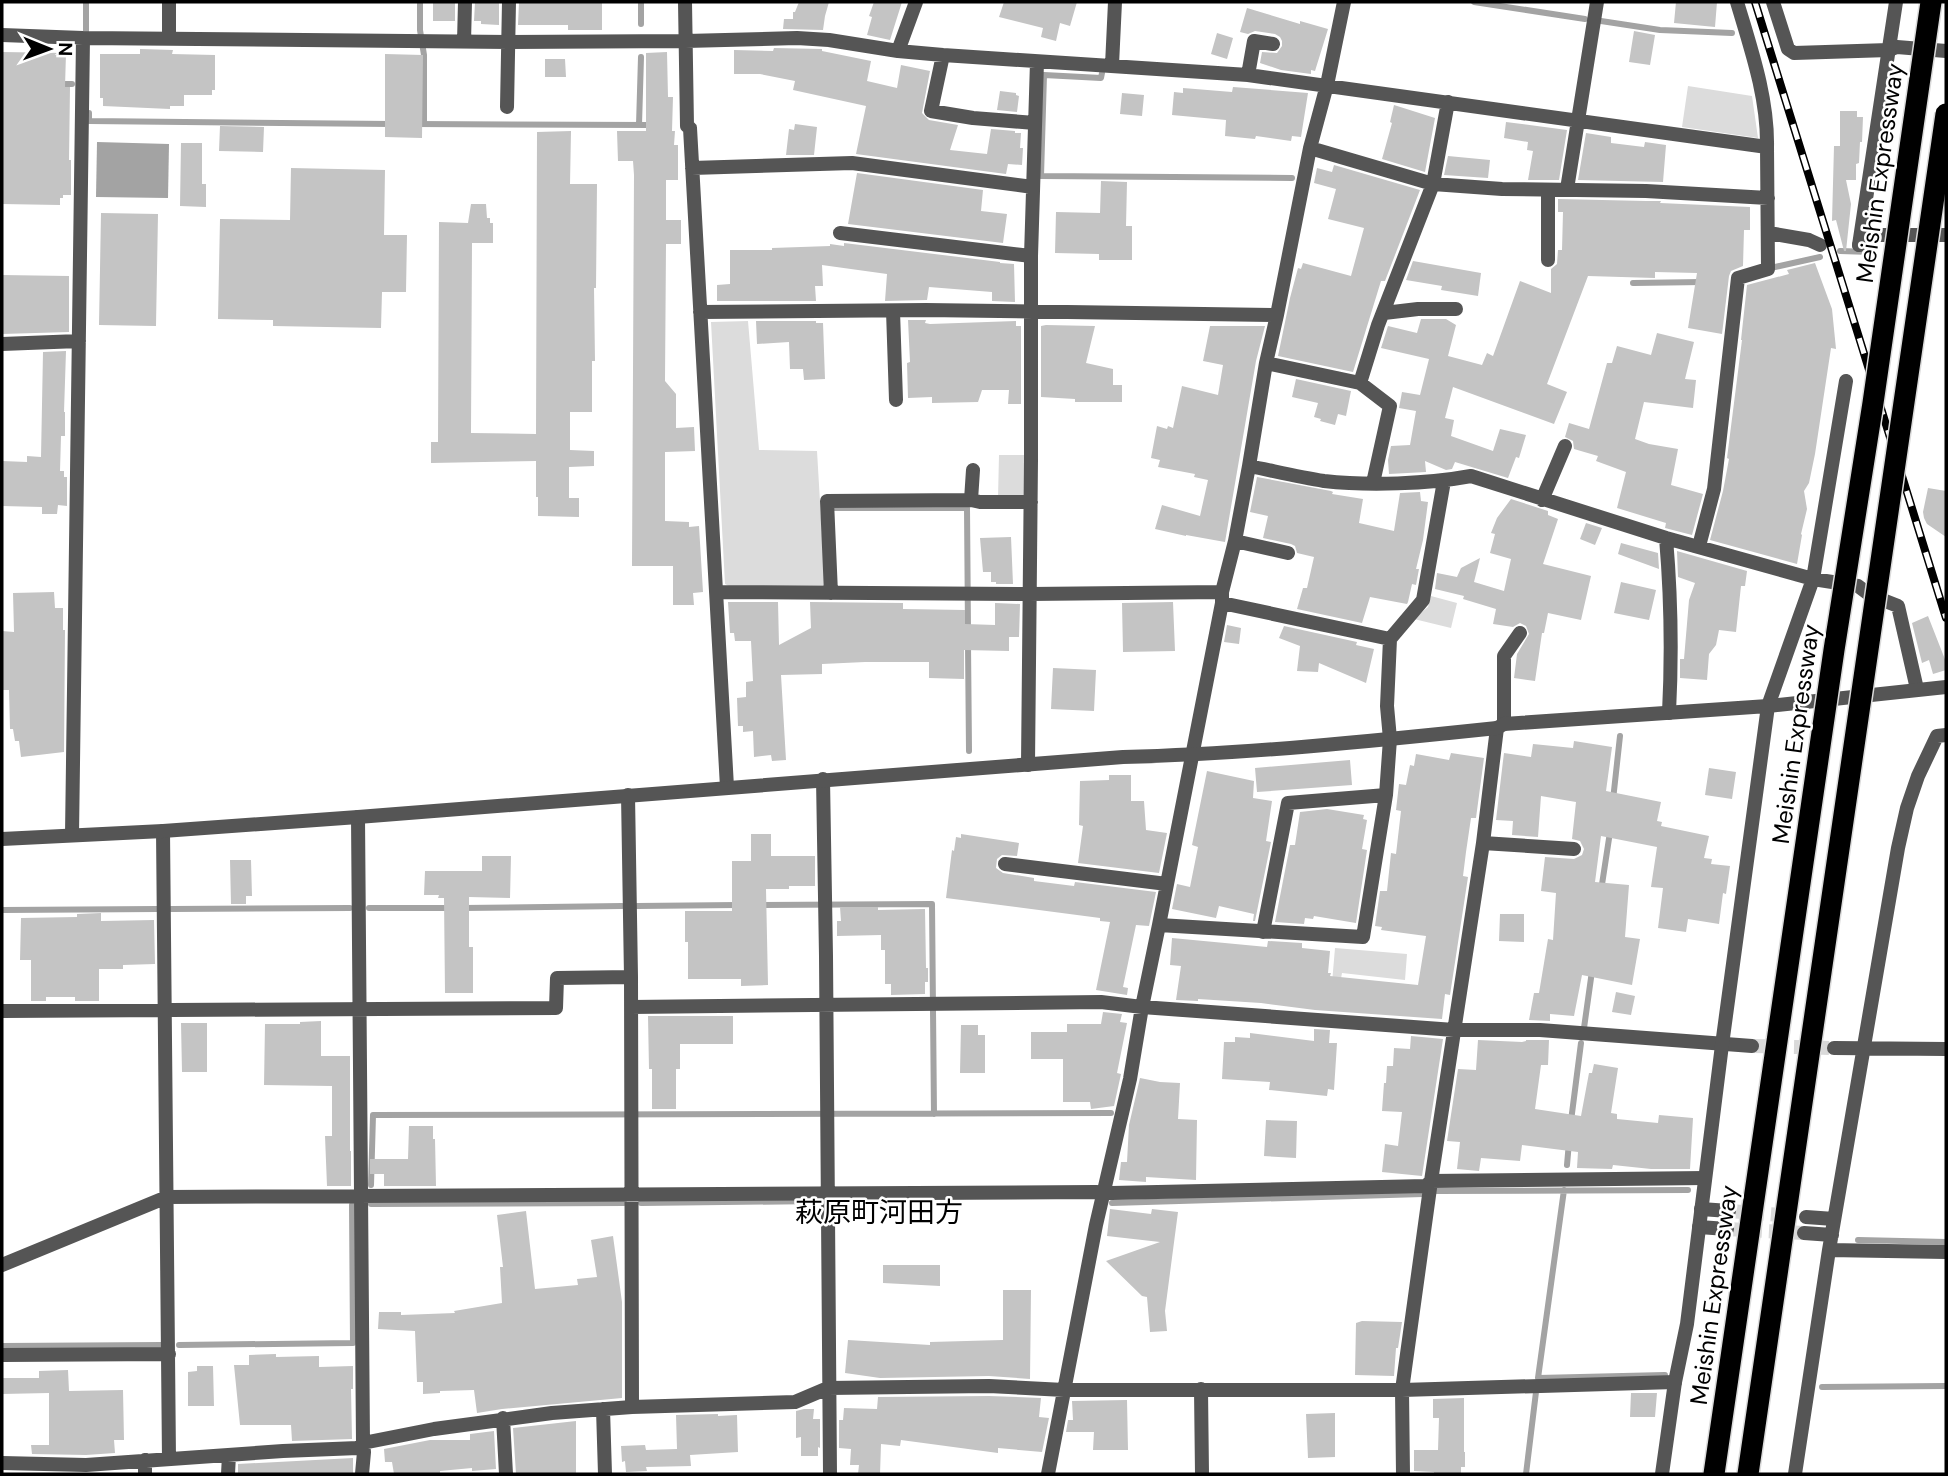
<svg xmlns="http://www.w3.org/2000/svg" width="1948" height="1476" font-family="'DM Sans','Noto Sans JP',sans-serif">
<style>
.green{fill:#dcdcdc}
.water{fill:#a3a3a3}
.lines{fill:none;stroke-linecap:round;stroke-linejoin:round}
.stream{stroke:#a3a3a3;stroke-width:6}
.building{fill:#c4c4c4}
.minor-tunnel{stroke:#d9d9d9;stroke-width:14;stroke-dasharray:14 7;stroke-linecap:butt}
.minor{stroke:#555;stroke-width:14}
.tertiary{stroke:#555;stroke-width:14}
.rail-casing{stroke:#000;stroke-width:8}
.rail{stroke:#fff;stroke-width:5;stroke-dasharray:16;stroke-linecap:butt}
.motorway-bridge-casing{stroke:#dbdbdb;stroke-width:24;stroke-linecap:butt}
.motorway-bridge{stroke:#000;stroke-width:21}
.labels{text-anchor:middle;stroke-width:5;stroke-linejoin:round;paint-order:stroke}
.street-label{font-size:24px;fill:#000;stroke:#fff}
.quarter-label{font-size:28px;fill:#000;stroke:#fff}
</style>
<rect width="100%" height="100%" fill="#fff"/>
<path class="green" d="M1688,86L1752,96L1758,138L1682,127Z
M748,321L759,450L817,451L825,586H729L725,584L711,322Z
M999,455H1029L1028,498H998Z
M1431,596L1457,603L1451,628L1414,619L1428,607Z
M1335,948L1407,954L1405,980L1342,973L1340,984L1332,983Z"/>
<path class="water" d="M97,142L169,144L168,198L96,197Z"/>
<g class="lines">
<path class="stream" d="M86,2V39
M420,2V30L424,55V124
M1474,2L1585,19
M1601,21L1660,30L1732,33
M641,24V2
M1102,73L1101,78L1044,75L1041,176L1292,178
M57,84H72
M89,113V121L392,124
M414,124L651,125
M639,125L641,57
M1840,251L1871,252
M1775,267L1820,257
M1633,283L1703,282
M834,508H967L968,630
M968,644L969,751
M1613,800L1620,736
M1601,891L1610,832
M759,905L932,904L934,1114
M637,906L738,905
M369,908H452
M463,908L622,906
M171,909L350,908
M2,910L158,909
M1584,1028L1592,971
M1571,1121L1581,1043
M1567,1165L1569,1142
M371,1185L373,1115L1111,1113
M1564,1190L1538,1378L1665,1375
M1435,1191L1688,1190
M836,1201L913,1200
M641,1203L819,1201
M1112,1203L1423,1194
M371,1204L624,1203
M1858,1240L1946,1242
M179,1345L353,1343L352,1205
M2,1346L162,1345
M1822,1387L1946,1386
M1526,1474L1536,1392"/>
</g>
<path class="building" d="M433,2H455V21H433Z
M475,2H499V25L481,24V21H474Z
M519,2H602V30H568V25H518Z
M799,2H829L825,16L823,30L783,29L784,19H793V12H795Z
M874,2H902L890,40L867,35L872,17L869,16Z
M1004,2H1077L1070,26L1060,23L1056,41L1041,37L1043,28L999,17Z
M1676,2H1717L1715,27L1674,23Z
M1247,8L1300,24V21L1328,29L1315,71L1311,70V74L1281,70L1260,63L1262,52L1277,53L1282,46V41L1280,37L1275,34L1255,31L1248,34L1240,32Z
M1634,31L1655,35L1650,65L1629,62Z
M1217,33L1233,38L1227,59L1211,54Z
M774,48L822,49V51L871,61L867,81L897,88L901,65L930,71L922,113L929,120L958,125L950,150L987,154L991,129L1015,131V133H1021L1020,148H1023L1022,165L1008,164L1006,174L856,154L866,106L793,90L795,81L760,74H734V50L773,51Z
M140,49L173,50L172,54L215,55V90H212V95H184V106H170V109L103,106V98H100V54H140Z
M2,52L66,53L65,87H70L69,160H71V195H63V198H60V205L2,204Z
M667,52L668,97H673L672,131H675L674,145H678V180H666V220H681V244H666L665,381L676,394V428L694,427L695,451L665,452V521L689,522V527L699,526L703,592L693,593L694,605H673V566H632L634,175L633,161H618L617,131H646V53Z
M385,54L423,55L422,138L385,137Z
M545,59H565L566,77H545Z
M1233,87L1308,93L1301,137L1292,136L1291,141L1256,136L1255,139L1225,136L1226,120L1172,115L1174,92L1183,93V88L1232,92Z
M1000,91L1016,93V95L1019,96L1017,112L997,110Z
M1122,93L1144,95L1142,116L1120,114Z
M1394,105L1435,118L1425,172L1382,159L1392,123L1390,122Z
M1840,111H1857V117H1863L1862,142H1860L1859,163L1856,164V180H1846L1851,204L1846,251H1844L1836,220L1832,221L1834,146H1840Z
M1506,122L1567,130L1559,180H1528L1533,151L1527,150L1528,142L1504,138Z
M795,124L817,127L814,155H786L789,129L794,130Z
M220,126L264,127L263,152L219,151Z
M571,131L570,184H597L596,288H594L595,361H592V412H570V450L594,451V466L569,467V498H579V517L538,516V497H536V461L431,463V442H438L439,222L468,223L471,204H486L487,218H490V223H493V243H472L471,433L536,434L537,132Z
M1586,133L1611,137V143L1644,147L1645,142L1666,145L1663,182L1578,180Z
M181,143H202V184H206V207L180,206Z
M1448,156L1490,160L1488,178L1444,175Z
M1334,165L1420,190L1385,281H1381L1353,372L1278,356L1290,298L1298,268L1301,269L1303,263L1351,276L1364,228L1328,219L1336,189L1314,183L1317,168L1332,172Z
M291,168L385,170L384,235H407L406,292H382L381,328L273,326V320L218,319L220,219L290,220Z
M857,173L983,190L981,211L1007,214L1003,243L848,224Z
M1101,181L1127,182L1126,226H1132V260H1099V254L1055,253L1056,212L1100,213Z
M1558,199L1646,201H1661L1660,203L1750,207V230H1744L1743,266L1731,271L1729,276L1722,334L1688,328L1697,273L1655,272V278L1588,276L1547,384L1567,392L1554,424L1453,387L1445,418L1454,420L1451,436L1493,451L1500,429L1526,435L1519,458L1516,457L1508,478L1455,462L1452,469L1446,470L1425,461L1426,472L1389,474L1388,460L1391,446L1410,445L1416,411L1399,408L1402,392L1420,395L1429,359L1381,348L1388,326L1417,333L1421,319H1446L1456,325L1448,356L1482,365L1487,353L1493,356L1520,281L1551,293V269L1557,264L1558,250H1562L1563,212H1558Z
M101,213L158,214L156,326L99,325Z
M844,243L1000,262V263L1014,264L1015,302L992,301V292L929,287L927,300L885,301L887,274L822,265L823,286H815L816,301H717V285L730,284V250H772V248L830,246V244L844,246Z
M1413,261L1481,273L1478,296L1441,290L1442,286L1406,280Z
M1815,263L1832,309L1836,349L1831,348L1815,454L1809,483L1804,491L1807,509L1801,534L1802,535L1797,564L1710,540L1723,491L1729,459L1727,458L1742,340H1741L1747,285L1789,274L1787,270Z
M2,275L69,276V332L2,334Z
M908,320H926L925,323L930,324L1016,321V326H1021V404H1008L1009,390H982L978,402L932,403V397L908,398L907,363L910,362Z
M756,321H816V323H823L825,379L804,380L803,369H790L789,342L757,344Z
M1046,325L1095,326L1086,363L1113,369V385H1122V402H1075V399L1041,397V326Z
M1210,326H1265L1256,361L1225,542L1186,535V536L1155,529L1162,505L1200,516L1208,480L1194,477L1195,474L1158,467L1160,460L1151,458L1157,426L1167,429L1168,426L1173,428L1182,386L1218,395L1223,365L1203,361Z
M1657,333L1694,342L1685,379L1696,380L1693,408L1644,402L1635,439L1649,444L1678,449L1671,485L1703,494L1692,535L1665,528L1666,523L1617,508L1626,472L1596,461L1598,456L1574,449L1573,441L1565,437L1569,423L1589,429L1607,363H1612L1617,346L1651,355Z
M66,351L64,412H65V436H61L60,471H64V477H67V506L58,505L57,514H42V507L2,506V461L27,462V456L41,457L43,352Z
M1296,379L1351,391L1346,416L1338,414L1335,425L1320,421L1321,419L1314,417L1318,403L1292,397Z
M1257,477L1331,491L1333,492L1332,494L1363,499L1359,523L1394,531L1400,493L1420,492L1421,501L1428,502L1423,540L1416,569H1419L1416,585L1412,584L1408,602L1407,604L1370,597L1362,623L1297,609L1303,588H1307L1314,557L1297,553L1295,546L1291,544L1263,538L1268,516L1250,512Z
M1928,488L1946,491V537L1927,524L1924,518L1923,512Z
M1511,499L1548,511V515L1558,519L1543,564L1591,576L1581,620L1548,613L1544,633H1542L1535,681L1514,678L1517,654L1529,634L1526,626L1520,623L1513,627L1493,624L1496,609L1463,599L1464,596L1435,589L1437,573L1457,577L1461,568L1480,558L1474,582L1504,591L1511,559L1490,553L1495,534L1491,533L1497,518Z
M1586,523L1602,528L1595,545L1580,539Z
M1011,537L1013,584H996V582H991V572H983L980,538Z
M1621,543L1658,553L1659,569L1618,554Z
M1677,551L1747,571L1745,586H1741L1736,632L1719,630L1716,645L1709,654L1707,680L1680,678V659H1684L1689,600L1695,583L1678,577Z
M1621,582L1656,590L1649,620L1614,613Z
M54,592L55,608H63V630H65L64,752L21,757L19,741H15L13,729H10L9,690H2V631L14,632L13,593Z
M728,602H778L779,645L811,628L810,602L903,603V609L965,610V624L995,625V603L1020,604L1019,637H1009V651L964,650V679L929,678V662H865L822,664V674L781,675L786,760L772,761L771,755L754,757L753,731L743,732V726H738L737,698L746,697V682L753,681L751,641H735L734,633H730Z
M1173,602L1175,651L1123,652L1122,603Z
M1928,616L1946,662V670L1933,674L1929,660L1922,663L1912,623Z
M1227,625L1241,628L1239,644L1224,642Z
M1284,626L1357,642L1356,645L1374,649L1366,683L1319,663L1318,672L1297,671L1300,646L1279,638Z
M1053,668L1096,670L1094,711L1051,709Z
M1574,741L1612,747L1606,791L1661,802L1657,821L1662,822L1661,826L1709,836L1704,858L1712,859L1711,864L1730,866L1726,894L1723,893L1719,924L1688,919L1686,932L1658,928L1663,888L1651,887L1657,847L1601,836L1595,882L1629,885L1625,937L1640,939L1632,985L1582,975L1574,1016L1550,1014V1021L1529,1020L1534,993H1539L1548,939L1553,940L1556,893L1541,891L1545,857L1574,859L1582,855L1584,849L1580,841L1572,839L1576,802L1541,796L1538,837L1512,835L1513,821L1496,820L1503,761L1504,753L1531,757L1533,744L1573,748Z
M1451,753L1484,758L1476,818H1471L1466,852L1463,876L1468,877L1450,995L1445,994L1442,1019L1315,1010L1261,1003L1198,999V1001L1176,1000L1181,966L1170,965L1172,938L1267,947L1268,941L1302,943V948L1330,951L1328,973H1331L1330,976L1418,985L1426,936L1381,930L1382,927L1375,926L1380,891H1387L1391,853L1396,854L1401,811L1396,810L1399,784L1406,785L1410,765L1414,766L1416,754L1449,760Z
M1350,760L1352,785L1257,792L1255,768Z
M1709,768L1736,772L1732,799L1705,795Z
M1207,771L1254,781L1253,798L1272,801L1266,841L1271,842L1255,921H1253L1254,914L1219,906L1216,918L1172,909L1177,884L1190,887L1198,847L1192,845Z
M1109,775H1131V801H1144L1146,830L1167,833L1159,873L1078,863L1083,826L1079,825L1080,781L1109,780Z
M1327,809L1364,815L1363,819L1367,820L1362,849L1367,850L1356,923L1314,916L1313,919L1305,918L1304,924L1275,922L1290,845H1295L1300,812Z
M751,834H771V856H815V886H789V889H766L768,985L741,986V979H688V942H685V911H732V861H751Z
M961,834L1019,843L1017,856L1002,855L997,859L996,868L1003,873L1034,878V881L1074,886L1075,882L1156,892L1149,926L1136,925L1123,987L1128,988L1127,995L1096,990L1110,922L1100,921V918L946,898L952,850L954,851L956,837L961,838Z
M482,856H511L510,898L469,897V947H473V993H445L444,898H438L439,895H424L425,871H482Z
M230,860H251L252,896H246V904H231Z
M840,907H878V910L925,909L926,968H928V982H925V994L891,995V984H885V950H881V935L837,936V921H841Z
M101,913V921L154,920L155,964L123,965V969H99V1001H75V997H46V1001H31V960H20L21,918L77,917V914Z
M1500,914H1524V942L1499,941Z
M1616,992L1635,996L1631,1015L1612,1012Z
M1103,1012L1122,1014L1120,1022L1127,1023L1117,1073L1121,1074L1114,1106L1091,1109L1090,1102H1063V1059H1031V1032H1067V1024H1101Z
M648,1016H733V1044H680V1069H676V1109H652V1069H649Z
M321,1021V1056H350V1151H351V1186H327L325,1136H332V1086L264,1085L265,1024H300V1022Z
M181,1023H207V1072H182Z
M961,1025H978V1035H985V1073H960Z
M1314,1029L1330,1030L1329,1043H1337L1334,1090L1328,1089L1327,1096L1269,1090L1270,1082L1222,1079L1224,1042H1235V1037L1250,1038V1033L1314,1041Z
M1411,1036L1443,1039L1422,1176L1382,1172L1385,1144L1398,1146L1402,1112L1382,1111L1384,1083H1386L1387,1066H1393L1394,1048L1410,1049Z
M1478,1040L1522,1042L1526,1041V1040H1549L1548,1065H1541L1535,1109L1581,1116L1589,1073H1592L1594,1064L1618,1068L1611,1113L1617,1114V1119L1658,1123L1659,1115L1693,1118L1690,1169H1651L1613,1165L1612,1169L1577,1168L1578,1152L1522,1145L1520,1161L1481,1158L1479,1171L1457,1169L1460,1142L1447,1141L1458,1069L1476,1070Z
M1140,1078L1160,1082L1180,1083L1178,1119L1197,1120L1196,1180L1146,1177V1182L1119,1180L1121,1162H1127L1129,1125Z
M1266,1120L1297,1121L1296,1158L1264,1156Z
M409,1126H433V1139H435L436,1186H384V1174H370V1159H408Z
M1110,1209L1151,1214L1152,1209L1178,1212L1165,1311L1167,1331L1150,1332L1147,1297L1142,1296L1106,1261L1160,1242L1107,1236Z
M526,1211L535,1289L578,1285L577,1279L597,1277L591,1240L613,1236L622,1302V1398L502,1409L477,1413L474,1390L440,1391V1393L423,1394V1382H417L415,1331L378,1329L379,1312H401V1315L455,1313L454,1311L502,1303L500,1267H503L497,1215Z
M883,1265H940V1286L883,1283Z
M1003,1290H1031L1030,1379L989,1376L880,1378L845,1373L848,1340L930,1345V1342L1003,1340Z
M1362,1321L1402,1322L1398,1348H1396L1394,1376L1355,1375L1356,1323Z
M276,1354V1357L319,1356V1367L353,1366V1389H351L352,1439L292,1441L291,1425H240L234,1365H249V1355Z
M197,1366H213L214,1406H188V1372L197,1371Z
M68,1370L69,1391L123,1390L124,1440H114L115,1453L86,1455L32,1454L31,1445H49V1393L2,1394V1378H39V1371Z
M1631,1393H1657L1655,1417H1630Z
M989,1396L1041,1398L1039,1417L1049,1418L1042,1452L998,1448V1453L901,1440L900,1446L881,1444L880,1474H858L859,1465H850L851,1449L839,1448V1420H843L844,1408L877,1409L878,1397Z
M1464,1398V1452H1465V1467H1461V1474H1434V1472L1414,1471V1450H1438L1439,1418H1433V1399Z
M1127,1400L1128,1450H1093L1094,1432H1066L1068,1420H1073L1072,1401Z
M804,1409H814L813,1419H820V1448L818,1447V1456H801V1437L796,1438V1411Z
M1335,1413V1457L1308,1458L1306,1414Z
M718,1414V1416L737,1415L738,1452L690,1455L691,1466L646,1467L647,1471L626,1472L625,1461L622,1462L621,1446L645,1445L646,1450L677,1449L676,1415Z
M576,1421V1474H516L513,1428Z
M494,1431L496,1469L472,1471V1468L440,1471V1473L394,1474L392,1462H385L384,1449L430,1440H470V1434Z
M353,1458V1474H238V1464Z"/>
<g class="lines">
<path class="minor-tunnel" d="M1752,1046L1834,1048
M1729,1211L1794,1216
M1727,1229L1804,1233"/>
<path class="minor" d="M685,2L687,126L690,128L727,787
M1737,2C1751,49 1768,98 1767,147
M1773,2L1788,49L1794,53L1889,50L1897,47L1946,51
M2,35L83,38L509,42L686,41L797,38L829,40L898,51L943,55L1248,75L1767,147L1768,269L1738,278L1714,489L1699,546
M169,39V2
M464,42L465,2
M898,51L916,2
M943,55L931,111L973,118L1035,123
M1112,65L1115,2
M1248,75L1254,41L1273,44
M507,107L509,2
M1310,148L1433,184L1502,189L1646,191L1768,198
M692,168L852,163L1033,187
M1567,189L1597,2
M840,233L1031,256
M1769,233L1809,240L1820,245
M1859,245L1869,235H1946
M1548,260V190
M893,311L896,400
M700,312L926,310L1277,315
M1384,313L1418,309H1456
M2,344L79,341
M1266,363L1360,383
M1249,466C1274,471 1299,477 1324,481C1368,486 1428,484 1471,476L1666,538L1813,579L1858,586L1870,595L1898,606L1917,689
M1373,483L1390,406L1360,383L1378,325L1433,184L1448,102
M971,500L973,470
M1542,500L1565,446
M1666,538C1671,596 1672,655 1669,713
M1235,541L1288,553
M716,592L1030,594L1222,592
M831,593L827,501L971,500L980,502H1031
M1222,603L1390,639
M1768,706L1813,579L1846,381
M1504,724V656L1520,633
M1028,765L1031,460V256L1037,62
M823,779L826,956L830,1474
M628,795L631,977L632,1407
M358,817L363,1443L364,1452L362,1474
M163,831L169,1459
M72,835L83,38
M1483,843L1574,849
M1005,864L1167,884
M1159,925L1363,937L1386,795L1390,739L1387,706L1390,639L1423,600L1444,481
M1263,932L1288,803L1386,795
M631,1007L1101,1002L1142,1007L1454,1030H1540L1752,1046
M2,1011L556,1008L557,978L631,977
M1834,1048L1946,1049
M1701,1209L1729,1211
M1806,1217L1834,1219
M1699,1227L1727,1229
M1804,1233L1832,1235
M1829,1250L1946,1252
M2,1265L167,1197L1096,1192L1112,1193L1426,1186L1431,1181L1705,1178
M2,1355L169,1354
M1201,1389L1202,1474
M603,1409L605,1474
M503,1418L506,1474
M2,1463L86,1465L283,1451L358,1448L363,1443L434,1429L552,1413L632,1407L795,1402L828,1388L989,1386L1064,1390H1402L1675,1382
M145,1474V1460
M228,1474L229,1455
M1048,1474L1096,1225L1130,1079L1142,1007L1159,925L1222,603V592L1235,541L1249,466L1266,363L1277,315L1310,148L1327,85L1344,2
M1403,1474L1402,1390L1431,1181L1483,843L1497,728
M1795,1474L1829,1250L1898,848L1907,808L1918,776L1937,736L1946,735"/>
<path class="tertiary" d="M1859,245L1896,2
M2,839L163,831L358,817L1123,757C1248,754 1373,741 1497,728L1504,724L1768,706L1946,687
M1662,1474L1675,1382L1687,1324L1722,1045L1768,706"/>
<g class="rail-casing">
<path id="rail" d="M1755,2L1946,618"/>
</g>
<use href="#rail" class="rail"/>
<g class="motorway-bridge-casing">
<path id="motorway-bridge" d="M1714,1474L1834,650L1873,403L1931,2
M1748,1474L1946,114"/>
</g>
<use href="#motorway-bridge" class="motorway-bridge"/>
</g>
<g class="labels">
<g class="street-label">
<text transform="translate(1880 173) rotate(-82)" y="8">Meishin Expressway</text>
<text transform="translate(1796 734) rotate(-82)" y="8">Meishin Expressway</text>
<text transform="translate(1714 1295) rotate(-82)" y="8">Meishin Expressway</text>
</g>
<g class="quarter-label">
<text x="879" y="1222">萩原町河田方</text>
</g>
</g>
<rect width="1948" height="1476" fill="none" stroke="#000000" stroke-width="7"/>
<g transform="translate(49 49) rotate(91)" stroke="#ffffff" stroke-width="5" paint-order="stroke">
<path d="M0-5L12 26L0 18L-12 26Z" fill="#000000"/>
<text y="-10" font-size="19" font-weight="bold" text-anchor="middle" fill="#000000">N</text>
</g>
</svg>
